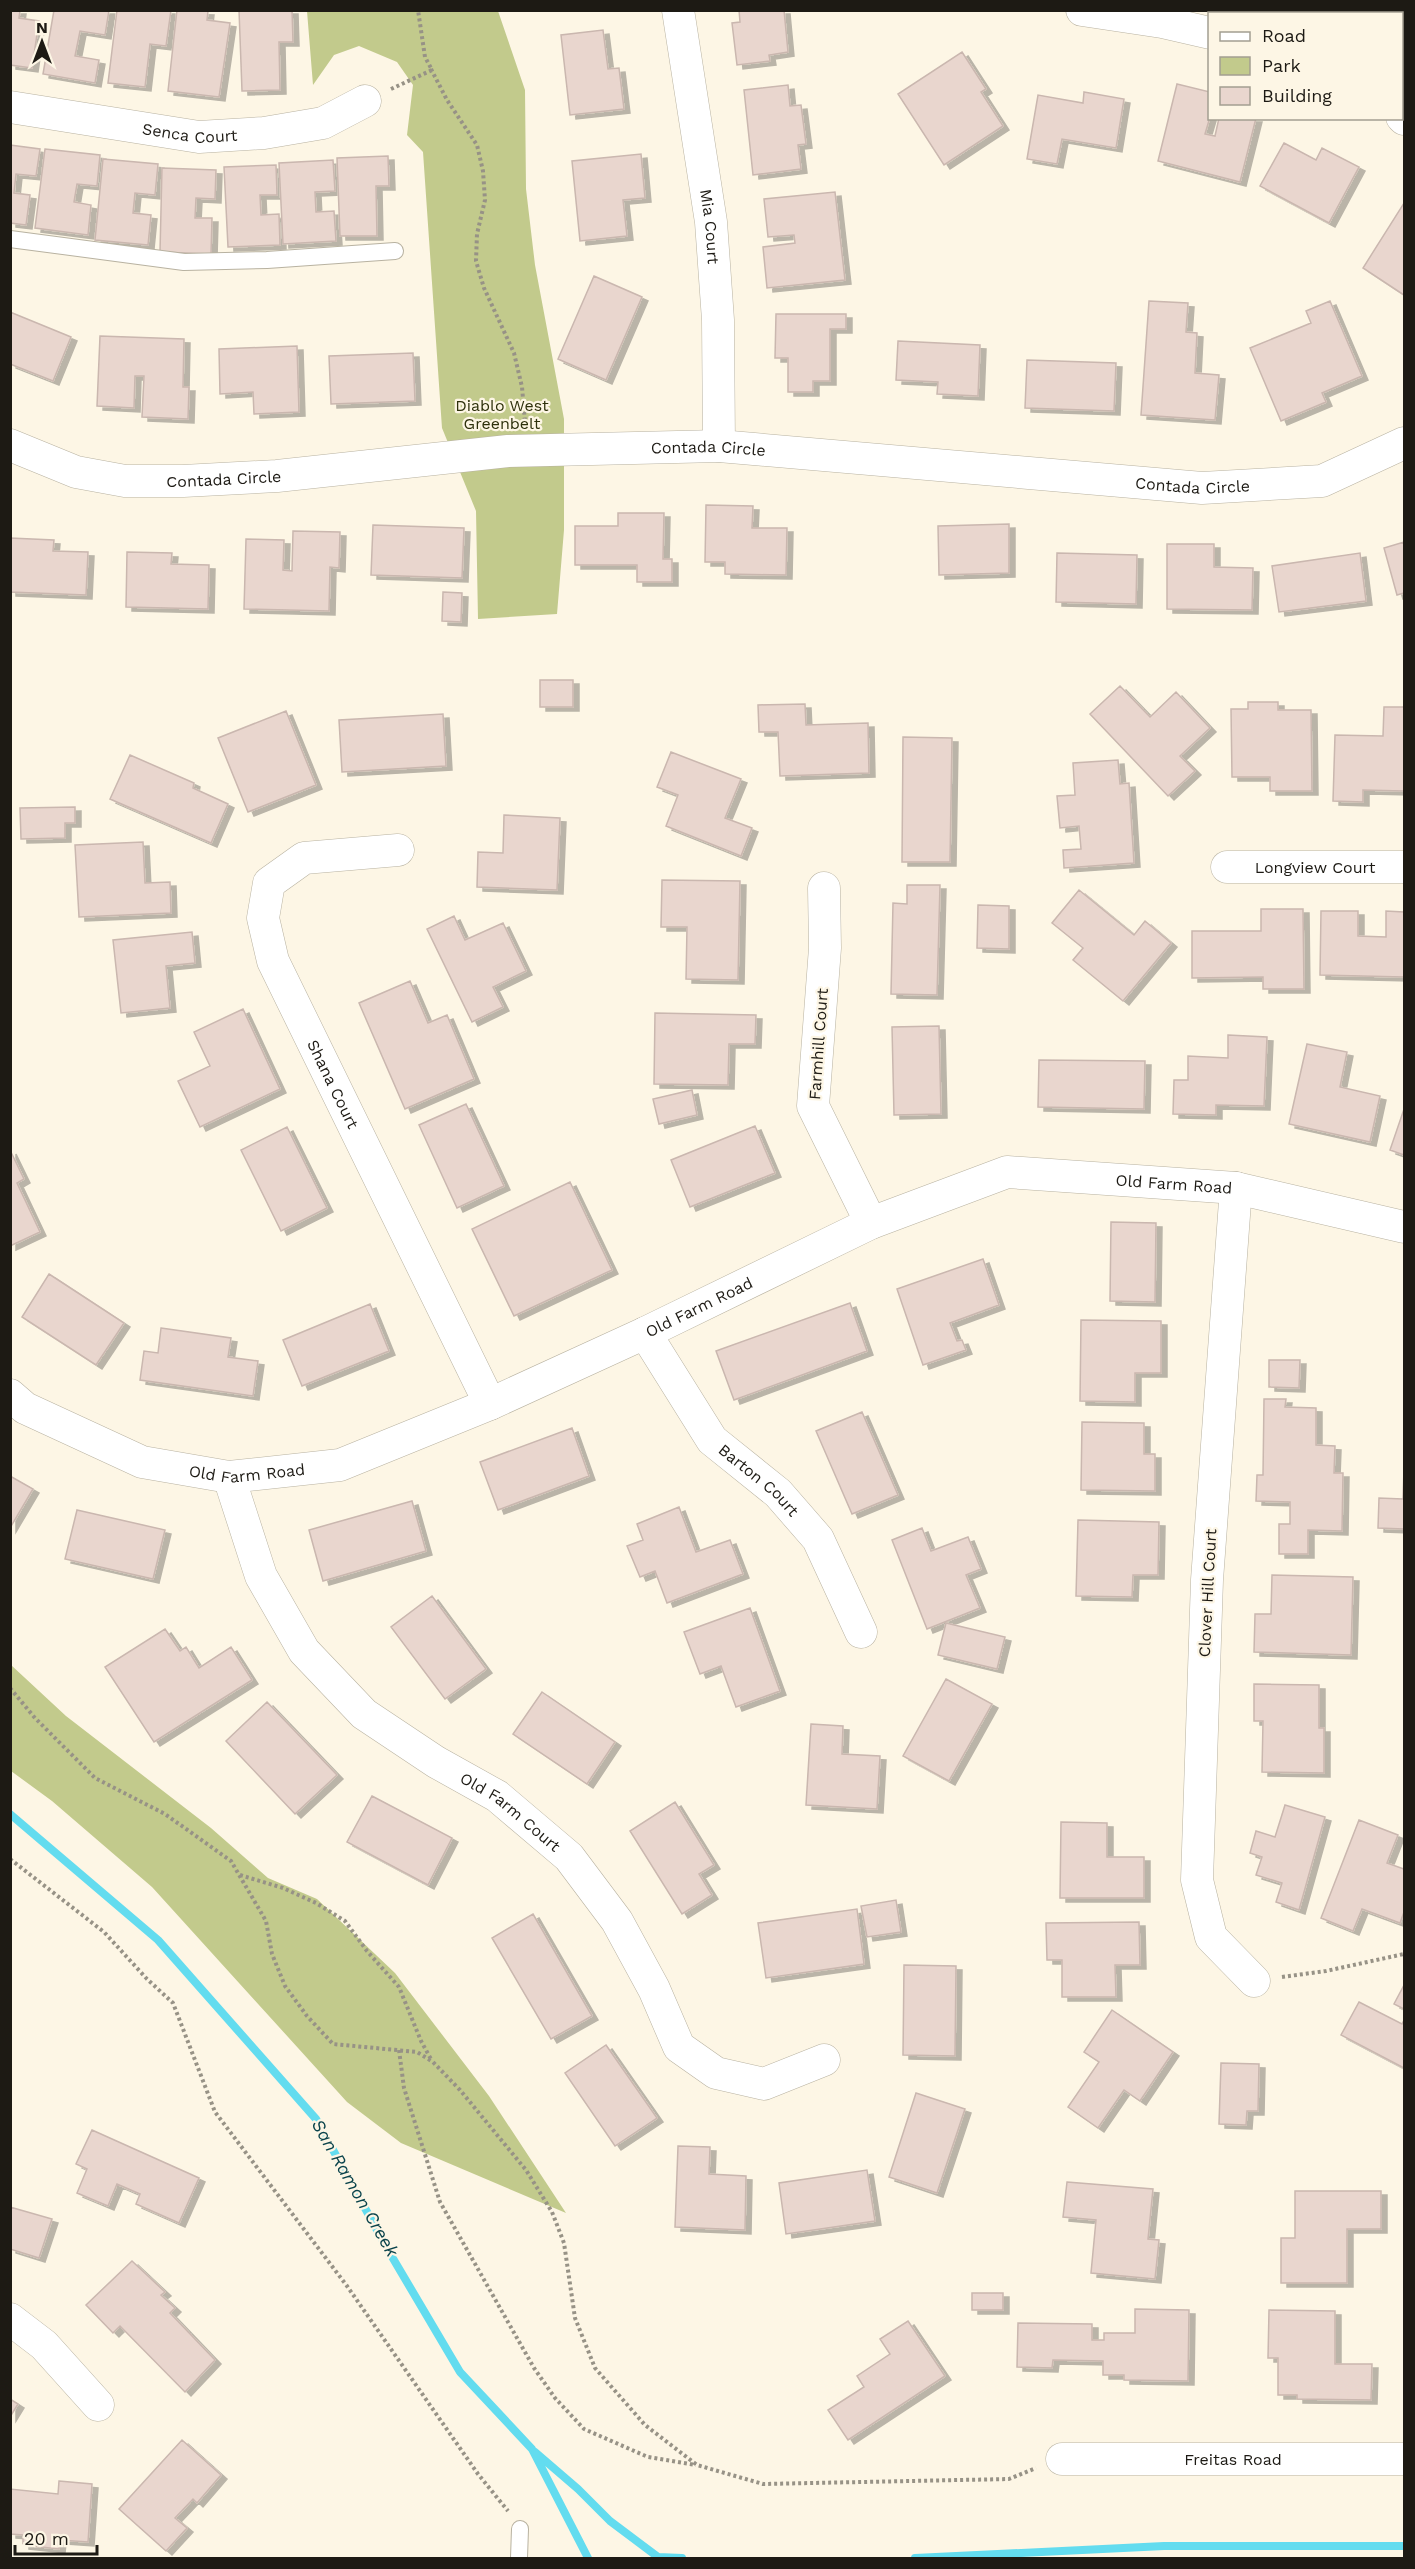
<svg xmlns="http://www.w3.org/2000/svg" width="1415" height="2569" font-family="'Work Sans',sans-serif">
<style>
.green{fill:#c2ca8c}
.lines{fill:none;stroke-linecap:round;stroke-linejoin:round}
.stream{stroke:#63dcef;stroke-width:8}
.building{fill:#e9d6ce;stroke:#cab7af;stroke-width:1.5;filter:url(#shadow)}
.lane-casing{stroke:#b8b2a1;stroke-width:18}
.street-casing{stroke:#b8b2a1;stroke-width:33}
.path{stroke:#979286;stroke-width:4;stroke-dasharray:3 3;stroke-linecap:butt}
.lane{stroke:#fff;stroke-width:16}
.street{stroke:#fff;stroke-width:32}
.labels{text-anchor:middle;stroke-width:4.5;stroke-linejoin:round;paint-order:stroke}
.street-label{font-size:16px;fill:#1d1a14;stroke:#fdf6e5}
.park-label{font-size:16px;fill:#2d300b;stroke:#fdf6e5}
.water-label{font-size:18px;font-style:italic;fill:#0a434b;stroke:#fdf6e5}
</style>
<defs>
<filter id="shadow"><feDropShadow dx="6" dy="4" stdDeviation="0" flood-color="#0004"/></filter>
</defs>
<rect width="100%" height="100%" fill="#fdf6e5"/>
<path class="green" d="M307,11H498L525,90L526,189L535,265L564,419V530L557,614L478,619L476,511L442,428L423,152L407,135L413,85L397,62L359,46L334,55L313,85Z
M11,1665L66,1716L211,1828L268,1878L317,1899L395,1973L489,2096L566,2213L401,2143L347,2102L152,1887L52,1801L11,1771Z"/>
<g class="lines">
<path class="stream" d="M10,1814L158,1940L316,2119L388,2250L460,2372L532,2449L588,2558
M535,2452L578,2489L610,2521L658,2557L682,2558
M915,2558L1164,2546H1404"/>
</g>
<path class="building" d="M10,10H20L19,18L39,21L32,68L10,65Z
M54,10H109L105,35L80,31L75,56L99,60L95,83L43,74Z
M117,10H171L166,46L150,44L145,87L108,83Z
M177,10L208,11L207,20L230,23L219,97L168,91Z
M239,10H292L293,42H279L280,90L242,91Z
M739,10H784L788,52L769,55L770,61L737,65L732,23L740,22Z
M1316,10H1341L1340,14H1324Z
M1390,10H1404V52L1402,51V14H1388Z
M603,30L608,69L619,68L624,109L570,115L561,35Z
M962,52L986,89L981,92L1003,126L944,165L898,94Z
M1177,84L1210,92V117L1205,134L1215,136L1219,118H1256L1240,182L1158,161Z
M788,85L790,106L801,105L806,144L798,145L801,169L753,175L744,90Z
M1084,92L1124,99L1116,148L1062,139L1057,164L1027,159L1038,95L1083,103Z
M1284,143L1316,160L1322,148L1359,167L1329,223L1260,186Z
M10,145L40,149L36,176L16,174L14,193L30,195L26,225L10,223Z
M45,149L100,155L97,186L77,184L74,202L91,205L88,235L35,228Z
M641,154L645,198L623,200L627,236L580,241L572,161Z
M388,156L389,186H376L377,236H340L337,158Z
M103,159L158,164L155,195L135,193L133,213L151,215L148,245L95,240Z
M333,160L335,191L315,192L316,212L334,211L336,241L283,244L279,163Z
M276,165L277,195H260L261,215L279,214L280,245L228,247L224,167Z
M162,168L216,170L215,199L196,198L195,218H212L211,254L160,252Z
M835,192L845,280L767,288L763,247L795,243L794,235L768,237L764,199Z
M1404,203V295L1363,268Z
M594,276L642,297L606,380L558,359Z
M1149,301L1188,303L1186,332L1197,333L1195,373L1219,375L1215,420L1141,415Z
M1330,301L1362,376L1322,393L1326,402L1281,421L1250,348L1311,323L1306,311Z
M10,312L71,337L53,381L10,364Z
M776,314H846V329H830V381H813V392H788V358H775Z
M100,336L184,339L183,387H189L188,419L142,417L144,376H135L134,408L97,406Z
M898,341L980,345L978,396L937,394L938,382L896,380Z
M297,346L299,412L254,414L253,392L220,394L219,349Z
M413,353L415,401L331,404L329,356Z
M1027,360L1116,363L1114,411L1025,408Z
M706,505L753,506L752,528H787L786,575L725,574V562H705Z
M618,513H664L663,559H672V582H637V565H575V526H618Z
M1009,524V573L939,575L938,526Z
M373,525L464,528L462,578L371,575Z
M293,531L340,532L339,568L330,567L329,611L244,609L246,539L284,540L283,570L292,571Z
M10,538L54,540L53,551L88,552L86,595L10,592Z
M1404,542V593L1397,595L1384,548Z
M1167,544H1214V567L1253,568L1252,610L1167,609Z
M127,552L172,553L171,564L209,565L208,609L126,607Z
M1057,553L1137,555L1136,604L1056,602Z
M1360,553L1366,601L1279,612L1272,566Z
M443,592L462,593L461,622L442,621Z
M540,680H573V707H540Z
M1120,686L1150,717L1176,692L1210,728L1180,756L1195,771L1168,796L1090,714Z
M1248,702H1278V710H1311L1312,791H1270V777H1232L1231,709H1248Z
M805,704L806,725L868,723L869,773L780,776L778,732H759L758,705Z
M1384,707H1404V791L1363,790V802L1333,801L1335,735L1383,736Z
M286,711L316,785L248,812L218,738Z
M443,714L446,766L342,772L339,720Z
M903,737L952,738L950,862H902Z
M671,752L741,779L725,818L752,828L741,856L666,826L678,795L657,787Z
M130,755L194,783L193,788L228,804L211,843L110,799Z
M1118,760L1120,784L1129,783L1134,863L1064,868L1063,850L1081,849L1079,826L1060,828L1057,796L1075,795L1073,763Z
M75,807V823H65V838L21,839L20,808Z
M504,815L560,818L557,890L477,887L478,852L503,853Z
M143,842L145,883L170,882L171,913L79,917L75,845Z
M662,880L740,881L738,980L686,979L687,927H661Z
M907,885H940L937,995L891,994L893,903L907,904Z
M1079,890L1134,935L1145,921L1171,943L1123,1001L1073,960L1083,948L1052,923Z
M978,905L1009,906V949L977,948Z
M1261,909H1303L1304,989H1263V977L1192,978V931H1261Z
M1321,911H1358V936L1386,937V911L1404,912V977L1320,975Z
M454,916L465,940L503,923L526,971L493,987L503,1007L472,1022L427,929Z
M192,932L195,963L166,966L170,1008L121,1013L113,940Z
M410,981L428,1023L447,1015L474,1079L405,1109L359,1003Z
M243,1009L280,1089L200,1127L178,1081L210,1066L194,1032Z
M655,1013L756,1015L755,1044H729L728,1085L654,1084Z
M939,1026L941,1114L894,1115L892,1027Z
M1228,1035L1267,1037L1264,1106L1216,1105V1115L1173,1114L1174,1080H1188V1056L1228,1058Z
M1307,1044L1347,1052L1340,1087L1380,1096L1370,1142L1289,1124Z
M1039,1060L1145,1061L1144,1109L1038,1107Z
M692,1090L697,1115L659,1124L653,1099Z
M466,1104L504,1186L457,1208L419,1125Z
M1404,1109V1155L1390,1150Z
M755,1126L775,1173L690,1207L671,1160Z
M287,1127L327,1208L281,1231L241,1150Z
M10,1150L24,1179L17,1183L40,1232L10,1246Z
M570,1182L612,1270L514,1316L472,1229Z
M1111,1222L1156,1223L1155,1302L1110,1301Z
M983,1259L999,1305L950,1323L957,1341L962,1340L966,1350L923,1365L897,1289Z
M49,1274L124,1323L96,1365L22,1317Z
M850,1303L867,1351L734,1400L716,1351Z
M370,1304L389,1351L302,1386L283,1340Z
M1081,1320L1161,1321V1373H1135V1402L1080,1401Z
M161,1328L231,1338L228,1357L258,1361L253,1396L140,1380L144,1351L158,1353Z
M1269,1360H1300L1299,1388L1269,1387Z
M1264,1399H1286L1285,1407L1316,1408V1445L1335,1446L1334,1473H1343L1342,1531L1308,1530V1554H1279V1524H1290V1502L1256,1501L1257,1475H1263Z
M862,1412L898,1495L852,1514L816,1431Z
M1082,1422L1144,1423V1454H1155V1491L1081,1490Z
M572,1428L589,1476L498,1510L480,1462Z
M1404,1469V1529L1378,1528L1379,1498L1403,1499Z
M10,1476L33,1489L10,1528Z
M412,1501L426,1551L323,1581L309,1530Z
M679,1507L696,1552L730,1540L743,1574L667,1603L655,1571L640,1577L627,1546L643,1540L637,1524Z
M77,1510L165,1530L153,1579L65,1559Z
M1078,1520L1159,1522L1158,1575H1133L1132,1597L1076,1596Z
M922,1528L931,1551L968,1537L981,1569L966,1575L980,1608L927,1629L892,1540Z
M1272,1575L1353,1577L1351,1655L1254,1652L1255,1614H1271Z
M432,1596L486,1669L445,1699L391,1627Z
M750,1608L780,1691L736,1707L721,1666L700,1674L684,1632Z
M946,1623L1005,1637L997,1669L938,1655Z
M165,1629L180,1651L186,1647L199,1668L231,1647L252,1680L154,1742L105,1667Z
M946,1679L992,1704L949,1781L903,1756Z
M1254,1684L1319,1685V1728H1324V1773L1262,1772L1263,1721H1254Z
M542,1692L615,1742L587,1784L513,1734Z
M267,1702L337,1775L295,1814L226,1741Z
M811,1724L843,1726L842,1754L880,1756L877,1809L806,1805Z
M372,1796L452,1838L428,1885L347,1842Z
M675,1802L714,1865L699,1874L712,1895L682,1914L630,1831Z
M1285,1805L1325,1817L1299,1910L1276,1902L1282,1883L1256,1875L1262,1857L1250,1853L1256,1831L1275,1837Z
M1359,1820L1398,1835L1387,1863L1404,1869V1912L1400,1923L1362,1909L1353,1931L1321,1918Z
M1061,1822L1107,1823V1857H1144V1898H1060Z
M896,1900L901,1932L867,1937L861,1906Z
M857,1909L864,1964L766,1978L758,1923Z
M533,1914L592,2016L551,2039L492,1938Z
M1139,1922L1140,1965H1115L1116,1997H1062V1960H1047L1046,1923Z
M904,1965L956,1966L955,2056L903,2055Z
M1404,1985V2009L1394,2004Z
M1359,2002L1402,2024L1404,2020V2068L1341,2035Z
M1112,2010L1173,2052L1140,2101L1124,2090L1098,2128L1068,2107L1099,2062L1084,2052Z
M606,2045L657,2118L615,2146L565,2073Z
M1221,2063L1259,2064L1258,2111H1247L1246,2125L1219,2124Z
M916,2093L965,2109L937,2193L889,2177Z
M92,2130L199,2178L179,2223L136,2204L140,2194L117,2184L108,2206L77,2193L87,2169L76,2164Z
M678,2146L710,2147L709,2174L746,2176L745,2230L675,2227Z
M867,2170L875,2221L786,2234L779,2183Z
M1067,2182L1153,2189L1148,2239L1159,2240L1155,2279L1091,2273L1096,2220L1063,2217Z
M1295,2191H1381V2229H1347V2283H1281V2238H1295Z
M10,2207L52,2219L39,2258L10,2249Z
M132,2261L165,2292L161,2295L175,2308L170,2313L215,2360L185,2392L120,2326L113,2333L86,2305Z
M972,2293H1003V2310H972Z
M1135,2309L1189,2310L1188,2381L1124,2380V2375H1103V2361L1053,2360L1052,2368L1017,2367L1018,2323L1092,2324V2340H1104V2333H1135Z
M1269,2310L1335,2311V2364H1372L1371,2400L1297,2399V2395H1278V2358H1268Z
M908,2321L945,2376L848,2440L828,2410L864,2387L857,2376L890,2354L880,2339Z
M10,2399L18,2404L10,2417Z
M182,2440L221,2475L197,2503L193,2499L175,2518L187,2528L166,2551L119,2509Z
M59,2481L92,2484L88,2542L60,2540L59,2549L23,2545V2535L10,2534V2489L58,2494Z"/>
<g class="lines">
<g class="lane-casing">
<path id="lane" d="M10,239L184,262L267,260L395,251
M519,2558L520,2529"/>
</g>
<g class="street-casing">
<g id="street">
<path id="s1" d="M678,10L711,222L718,320L719,446"/>
<path d="M1082,10L1162,22L1210,33"/>
<path id="s2" d="M10,107L199,137L264,133L323,123L365,101"/>
<path d="M1402,117L1404,119"/>
<path id="s3" d="M10,445L76,472L125,481H183L277,476L508,451L719,446L1202,488L1322,481L1404,443"/>
<path id="s4" d="M398,850L304,858L269,883L263,918L273,961L490,1404"/>
<path id="s5" d="M1227,867H1404"/>
<path d="M824,888L825,948L813,1106L871,1223"/>
<path d="M1236,1188L1207,1580L1197,1880L1211,1937L1254,1981"/>
<path id="s6" d="M645,1333L712,1440L778,1493L818,1539L861,1632"/>
<path id="s7" d="M10,1395L25,1408L142,1462L229,1477L340,1465L490,1404L645,1333L871,1223L1007,1172L1236,1188L1404,1227"/>
<path id="s8" d="M229,1477L261,1576L304,1651L364,1714L436,1762L497,1796L569,1857L617,1921L654,1989L679,2047L716,2073L764,2084L824,2060"/>
<path d="M10,2319L44,2345L98,2405"/>
<path id="s9" d="M1062,2459H1404"/>
</g>
</g>
<path class="path" d="M431,69L447,100L477,145L483,171L485,200L477,234L476,261L484,288L514,353L522,387L525,422
M391,89L432,70L425,57L418,10
M10,1688L35,1718L95,1778L165,1814L231,1861L266,1921L272,1954L285,1986L307,2016L333,2044L417,2052L433,2062L460,2090L526,2170L552,2212L564,2243L575,2318L595,2368L645,2425L697,2465L763,2484L1009,2479L1036,2468
M10,1859L104,1932L147,1979L173,2003L215,2112L347,2286L478,2474L508,2511
M240,1875L283,1888L316,1903L345,1921L367,1951L399,1987L421,2041L432,2061
M1282,1977L1326,1971L1404,1954
M399,2050L404,2088L440,2202L534,2368L555,2398L584,2429L648,2457L696,2465"/>
<use href="#lane" class="lane"/>
<use href="#street" class="street"/>
</g>
<g class="labels">
<g class="street-label">
<text dy="6" stroke="none"><textPath href="#s2" startOffset="182">Senca Court</textPath></text>
<text dy="6" stroke="none"><textPath href="#s1" startOffset="219">Mia Court</textPath></text>
<text dy="6" stroke="none"><textPath href="#s3" startOffset="706">Contada Circle</textPath></text>
<text dy="6" stroke="none"><textPath href="#s3" startOffset="220">Contada Circle</textPath></text>
<text dy="6" stroke="none"><textPath href="#s3" startOffset="1192">Contada Circle</textPath></text>
<text dy="6" stroke="none"><textPath href="#s5" startOffset="88">Longview Court</textPath></text>
<text transform="translate(818 1044) rotate(-86)" y="6">Farmhill Court</text>
<text dy="6" stroke="none"><textPath href="#s4" startOffset="354">Shana Court</textPath></text>
<text dy="6" stroke="none"><textPath href="#s7" startOffset="1245">Old Farm Road</textPath></text>
<text dy="6" stroke="none"><textPath href="#s7" startOffset="741">Old Farm Road</textPath></text>
<text dy="6" stroke="none"><textPath href="#s7" startOffset="255">Old Farm Road</textPath></text>
<text dy="6" stroke="none"><textPath href="#s6" startOffset="188">Barton Court</textPath></text>
<text transform="translate(1207 1593) rotate(-87)" y="6">Clover Hill Court</text>
<text dy="6" stroke="none"><textPath href="#s8" startOffset="454">Old Farm Court</textPath></text>
<text dy="6" stroke="none"><textPath href="#s9" startOffset="171">Freitas Road</textPath></text>
</g>
<g class="park-label">
<text x="502" y="411">Diablo West<tspan x="502" dy="18">Greenbelt</tspan></text>
</g>
<g class="water-label">
<text transform="translate(355 2188) rotate(60)" y="6">San Ramon Creek</text>
</g>
</g>
<rect width="1415" height="2569" fill="none" stroke="#1d1a14" stroke-width="24"/>
<rect x="1208" y="12" width="195" height="108" fill="#fdf6e5" stroke="#a39e91" stroke-width="1.5"/>
<rect x="1220" y="32" width="30" height="9" fill="#ffffff" stroke="#a39e91" stroke-width="1.5"/>
<text x="1262" y="42" font-size="18" fill="#1d1a14">Road</text>
<rect x="1220" y="57" width="30" height="18" fill="#c2ca8c" stroke="#a39e91" stroke-width="1.5"/>
<text x="1262" y="72" font-size="18" fill="#1d1a14">Park</text>
<rect x="1220" y="87" width="30" height="18" fill="#e9d6ce" stroke="#a39e91" stroke-width="1.5"/>
<text x="1262" y="102" font-size="18" fill="#1d1a14">Building</text>
<g transform="translate(42 42)" stroke="#fdf6e5" stroke-width="4.5" paint-order="stroke">
<path d="M0-4.5L10 22L0 15L-10 22Z" fill="#1d1a14"/>
<text y="-9" font-size="16" font-weight="bold" text-anchor="middle" fill="#1d1a14">N</text>
</g>
<path d="M15 2545v9h82v-9" fill="none" stroke="#1d1a14" stroke-width="3"/>
<text x="24" y="2545" font-size="18" fill="#1d1a14" stroke="#fdf6e5" stroke-width="4.5" paint-order="stroke">20 m</text>
</svg>
